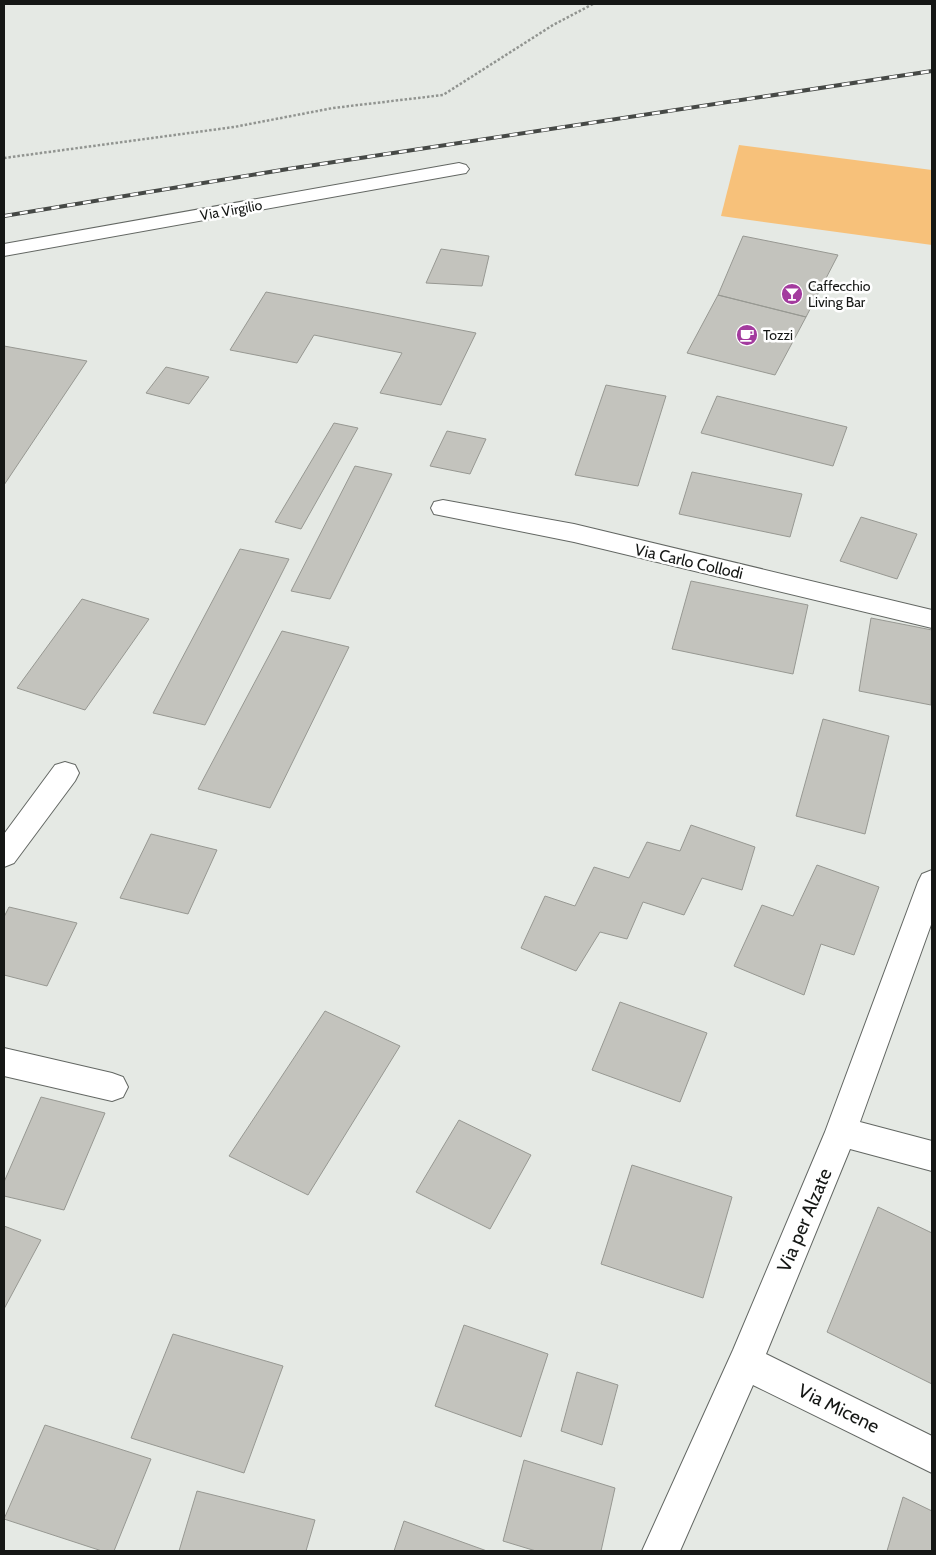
<svg xmlns="http://www.w3.org/2000/svg" width="936" height="1555" font-family="Cabin,sans-serif">
<style>
.green{fill:#f7c17a}
.building{fill:#c3c3bd;stroke:#979892}
.lines{fill:none;stroke-linecap:round;stroke-linejoin:round}
.minor-casing{stroke:#636763;stroke-width:2}
.path{stroke:#919490;stroke-width:2.5;stroke-dasharray:2.5 2;stroke-linecap:butt}
.minor{fill:#fff;fill-rule:evenodd}
.rail-casing{stroke:#464946;stroke-width:4}
.rail{stroke:#fff;stroke-width:2.5;stroke-dasharray:8;stroke-linecap:butt}
.labels{text-anchor:middle;stroke-width:5;stroke-linejoin:round;paint-order:stroke}
.far-street-label{font-size:14px;fill:#151715;stroke:#fff}
.far-poi-label{font-size:14px;fill:#151715;stroke:#fff;text-anchor:start}
.street-label{font-size:16px;fill:#151715;stroke:#fff}
.near-street-label{font-size:19px;fill:#151715;stroke:#fff}
</style>
<rect width="100%" height="100%" fill="#e5e9e4"/>
<path class="green" d="M739,145L932,170V245L721,216Z"/>
<path class="building" d="M743,236L838,255L806,317L718,295Z
M441,249L489,256L482,286L426,283Z
M266,292L375,313L476,333L441,405L380,393L402,353L314,335L297,363L230,350Z
M718,295L806,317L775,375L687,353Z
M4,346L87,361L4,485Z
M166,367L209,377L189,404L146,393Z
M606,385L666,396L638,486L575,475Z
M717,396L847,427L833,466L701,433Z
M334,423L358,428L301,529L275,522Z
M447,431L486,439L470,474L430,466Z
M355,466L392,474L330,599L291,591Z
M692,472L802,494L790,537L679,514Z
M861,517L917,534L897,579L840,561Z
M240,549L289,559L205,725L153,713Z
M691,581L808,605L793,674L672,649Z
M82,599L149,619L85,710L17,688Z
M871,618L932,630L931,705L859,691Z
M282,631L349,647L270,808L198,789Z
M823,719L889,736L865,834L796,816Z
M691,825L755,847L742,890L702,878L684,915L643,902L627,939L600,932L576,971L521,948L545,896L575,906L594,867L629,878L647,842L680,851Z
M151,834L217,850L188,914L120,898Z
M817,865L879,887L854,955L821,944L804,995L734,966L762,905L793,916Z
M9,907L77,923L47,986L4,975V917Z
M620,1002L707,1033L680,1102L592,1070Z
M325,1011L400,1046L308,1195L229,1156Z
M41,1097L105,1113L64,1210L4,1196V1182Z
M459,1120L531,1155L490,1229L416,1192Z
M632,1165L732,1197L703,1298L601,1264Z
M878,1207L932,1233V1384L827,1332Z
M4,1226L41,1240L4,1309Z
M464,1325L548,1354L521,1437L435,1406Z
M173,1334L283,1366L244,1473L131,1438Z
M577,1372L618,1385L602,1445L561,1431Z
M45,1425L151,1459L114,1551H102L4,1519Z
M524,1460L615,1488L601,1551H536L503,1541Z
M197,1491L315,1520L306,1551H179Z
M903,1497L932,1511V1551H887Z
M404,1521L487,1551H394Z"/>
<g class="lines">
<g class="minor-casing">
<path id="minor" d="M459,163L466,165L469,169L466,173L4,256V244Z
M443,500L574,524L932,610V628L574,542L434,514L431,508L434,502Z
M65,762L75,765L79,773L75,781L14,863L4,867V834L55,765Z
M932,870V922L860,1122L932,1141V1171L850,1149L766,1354L932,1436V1473L753,1385L680,1551H642L733,1350L825,1132L918,882L922,874Z
M4,1048L112,1073L123,1077L128,1087L123,1097L112,1101L4,1076Z"/>
</g>
<path class="path" d="M4,158L234,127L333,108L443,95L553,25L593,4"/>
<use href="#minor" class="minor"/>
<g class="rail-casing">
<path id="rail" d="M4,216L288,169L932,71"/>
</g>
<use href="#rail" class="rail"/>
</g>
<defs>
<g id="bar-disc" transform="scale(1.125)"><circle r="9.5" fill="#a33b9e" stroke="#fff"/><path d="M-6-5H6L.8 .8V4.5H3.5V6h-7V4.5H-.8V.8Z" fill="#fff"/></g>
<g id="cafe-disc" transform="scale(1.125)"><circle r="9.5" fill="#a33b9e" stroke="#fff"/><path d="M-5.5-4.5H6V0H3Q3 3.5 0 3.5H-2.5Q-5.5 3.5-5.5 0ZM3-3.2v2h1.7v-2ZM-6 4.5H4V6H-6Z" fill="#fff"/></g>
</defs>
<g fill-rule="evenodd">
<use href="#bar-disc" x="792" y="294"/>
<use href="#cafe-disc" x="747" y="335"/>
</g>
<g class="labels">
<g class="far-street-label">
<text transform="translate(231 210) rotate(-10)" y="5">Via Virgilio</text>
</g>
<g class="far-poi-label">
<text x="808" y="291">Caffecchio<tspan x="808" dy="16">Living Bar</tspan></text>
<text x="763" y="340">Tozzi</text>
</g>
<g class="street-label">
<text transform="translate(689 561) rotate(13)" y="6">Via Carlo Collodi</text>
</g>
<g class="near-street-label">
<text transform="translate(804 1220) rotate(-67)" y="7">Via per Alzate</text>
<text transform="translate(839 1408) rotate(26)" y="7">Via Micene</text>
</g>
</g>
<rect width="936" height="1555" fill="none" stroke="#151715" stroke-width="10"/>
</svg>
